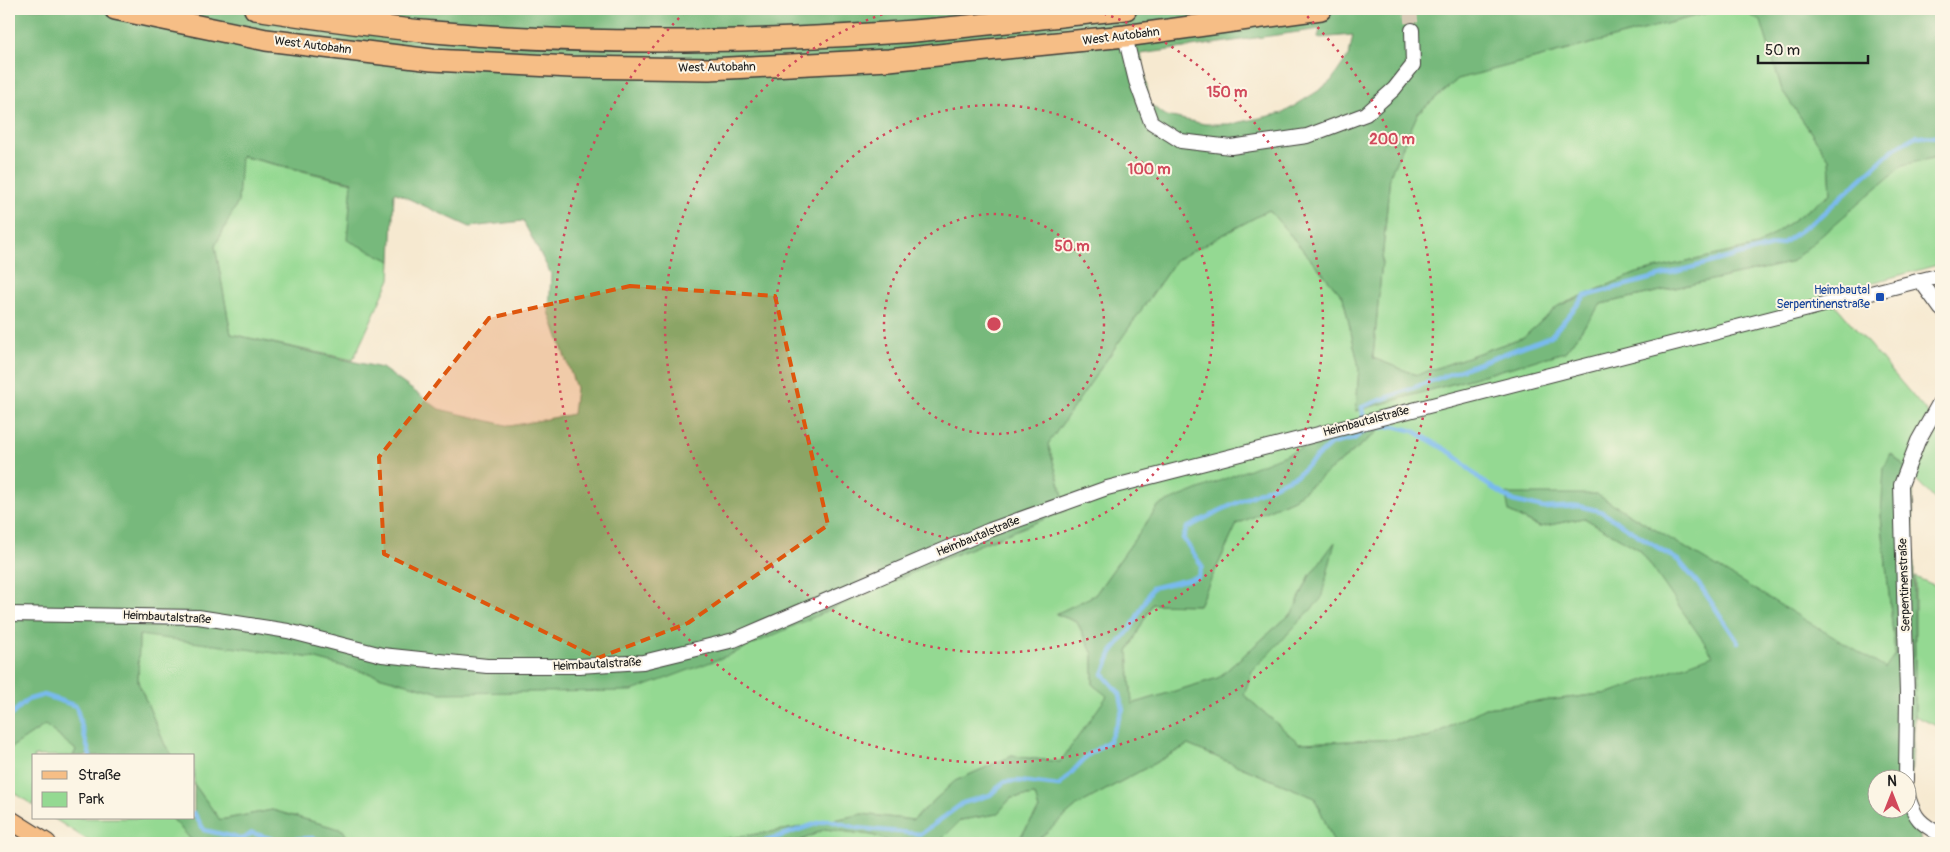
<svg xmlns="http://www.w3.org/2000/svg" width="1950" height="852" font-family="Pangolin,sans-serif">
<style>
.green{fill:#94d992;stroke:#587a57}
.forest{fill:#77b97c;stroke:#4a6a4c;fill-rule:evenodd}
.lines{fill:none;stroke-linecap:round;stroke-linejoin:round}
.stream{stroke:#79baee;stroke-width:4.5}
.minor-tunnel{stroke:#d5cab5;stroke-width:14;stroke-dasharray:14 7;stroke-linecap:butt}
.minor-casing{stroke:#3d3b37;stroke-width:16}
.major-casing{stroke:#3d3b37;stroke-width:20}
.highway-casing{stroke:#3d3b37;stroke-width:24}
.minor{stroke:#fff;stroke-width:14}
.major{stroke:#f6be86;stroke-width:18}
.highway{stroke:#f6be86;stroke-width:21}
.marked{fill:#de560d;fill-opacity:0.2;stroke:#de560d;stroke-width:4;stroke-dasharray:10 6;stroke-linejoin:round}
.ring{fill:none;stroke:#d1495b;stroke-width:2.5;stroke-dasharray:2.5 5}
.transit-dot{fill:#1a4fb4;stroke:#fcf5e5;stroke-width:2}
.labels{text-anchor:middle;stroke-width:4;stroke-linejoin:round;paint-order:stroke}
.street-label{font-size:12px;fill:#1c1c1c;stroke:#fcf5e5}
.transit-label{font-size:12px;fill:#164399;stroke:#fcf5e5;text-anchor:end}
.centre{fill:#d1495b;stroke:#fcf5e5;stroke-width:2.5}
.ring-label{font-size:15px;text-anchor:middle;font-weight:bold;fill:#d1495b;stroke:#fcf5e5;stroke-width:4;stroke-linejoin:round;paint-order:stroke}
</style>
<rect width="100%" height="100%" fill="#fcf5e5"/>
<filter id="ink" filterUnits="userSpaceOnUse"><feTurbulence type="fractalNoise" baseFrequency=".02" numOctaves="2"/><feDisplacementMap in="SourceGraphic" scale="10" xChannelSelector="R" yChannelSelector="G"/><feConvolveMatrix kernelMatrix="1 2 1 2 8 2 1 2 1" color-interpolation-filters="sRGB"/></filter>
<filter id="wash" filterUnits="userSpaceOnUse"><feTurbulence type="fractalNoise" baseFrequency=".0096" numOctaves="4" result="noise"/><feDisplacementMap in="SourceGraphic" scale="20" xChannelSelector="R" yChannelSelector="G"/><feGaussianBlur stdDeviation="1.12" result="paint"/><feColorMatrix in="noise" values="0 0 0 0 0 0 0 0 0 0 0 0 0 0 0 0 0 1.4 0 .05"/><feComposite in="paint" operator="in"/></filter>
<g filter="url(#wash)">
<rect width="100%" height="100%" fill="#f6e9d0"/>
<path class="green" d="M1722,9H1739L1761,20L1782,90L1829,159L1831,193L1757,246L1637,273L1558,306L1524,337L1417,375L1373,358L1390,175L1418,113L1458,79Z
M240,156L352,183L348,240L391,261L390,279L353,360L231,334L215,246L238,202Z
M1941,156V264L1827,295L1941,429V506L1891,453L1881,515L1895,654L1885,669L1596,494L1509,512L1539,527L1584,518L1640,550L1714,655L1609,693L1485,708L1428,738L1299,743L1244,695L1251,671L1321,599L1310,575L1293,612L1218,678L1132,704L1128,651L1152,604L1199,605L1237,524L1294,499L1380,430L1159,505L1095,595L1056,614L1077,622L1093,654V685L1108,696L1060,762L1012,756L955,781L913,820L862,814L796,828L698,843H351L343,830L272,810L220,820L194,784V756H173L165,745L138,682L139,634L313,658L440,693L934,563L1067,510L1048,444L1176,260L1269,210L1343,297L1359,367L1356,411L1565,352L1601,304L1790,263L1903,164Z
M1915,577L1941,588V728L1915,716Z
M45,725L76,750L73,756H34V806L9,789V749Z
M1188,745L1315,798L1334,843H1034L1078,805Z
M1036,795L1039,809L1016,843H938L961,820L997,814L1011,798Z
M53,818H172L194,843H92Z
M825,829L872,835L893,843H796Z"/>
<path class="forest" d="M9,9H1722L1458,79L1418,113L1390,175L1373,358L1417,375L1524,337L1558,306L1637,273L1757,246L1831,193L1829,159L1782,90L1761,21L1739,9H1941V156L1903,165L1790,263L1601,304L1565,352L1356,411L1359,367L1343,297L1269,210L1176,260L1048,444L1067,510L934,563L727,656L632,691L440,693L313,658L139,635L138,682L165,745L173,756H73L76,750L45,725L9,749ZM1320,29L1318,38L1353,35L1349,55L1331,81L1318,91L1283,113L1232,124H1205L1167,116L1150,105L1141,54ZM241,156L352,182L347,240L391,261L394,192L470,227L523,221L551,274L549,312L576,388L573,414L510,426L439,409L382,368L231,334L215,246L238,202Z
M1381,429L1294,499L1237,524L1199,605L1152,604L1128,651L1132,704L1218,678L1293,612L1310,575L1335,542L1321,599L1252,671L1244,695L1299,743L1428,738L1485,708L1609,693L1713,655L1640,550L1584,518L1540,527L1509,512L1506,494H1596L1885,668L1895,654L1881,515L1884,468L1891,453L1913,476L1915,716L1911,779L1921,843H1334L1315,798L1188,745L1078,805L1034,843H1016L1039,810L1035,795L1011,798L997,814L961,820L938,843H893L872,835L825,829L796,843H698L796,828L862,814L913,820L955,781L1012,756L1060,762L1107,696L1093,685V654L1077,622L1056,614L1095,595L1159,505L1335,435ZM1878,780H1908V810H1878Z
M194,784L220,820L272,810L343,830L351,843H194L172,818H194Z"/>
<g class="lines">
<path class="stream" d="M1364,421L1362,407L1551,336L1585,296L1783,243L1819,217L1895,148L1916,136L1941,137
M9,717L27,700L44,695L76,706L90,756
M194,813L204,830L243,839L252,833L276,840L312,838L331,843
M760,843L827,820L857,828L921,834L963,803L990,795L1004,782L1018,781L1059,786L1088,755L1109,741L1123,709L1120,694L1103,674L1112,652L1131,628L1152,588L1198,577L1202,566L1183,538L1187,528L1219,511L1297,475L1331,444L1354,439L1365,430L1394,426L1414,431L1453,454L1482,481L1513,501L1544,508L1579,506L1600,511L1679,561L1701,587L1738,642"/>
</g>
</g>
<g filter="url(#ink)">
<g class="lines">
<path class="minor-tunnel" d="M1410,9L1412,30"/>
<g class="minor-casing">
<path id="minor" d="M1125,36L1136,81L1151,122L1181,141L1231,147L1307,136L1366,114L1394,89L1413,65L1412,30
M1920,280L1941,309
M9,614L198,617L288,631L382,655L487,666H579L643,662L734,640L990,530L1107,488L1941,275
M1906,780L1907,695L1901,485L1918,441L1941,400
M1908,796C1915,819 1920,823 1941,835"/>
</g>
<g class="major-casing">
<path id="major" d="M9,819L47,843"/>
</g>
<g class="highway-casing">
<path id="highway" d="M115,9L266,40L432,60L571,67L709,69L889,60L1125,36L1321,9
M255,9C314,18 374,27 434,32C584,45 735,43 886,33C966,28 1046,17 1126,9"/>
</g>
<use href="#minor" class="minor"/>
<use href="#major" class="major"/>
<use href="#highway" class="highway"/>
</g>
</g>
<path class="marked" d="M630,286L775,296L828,525L688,623L598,658L384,554L379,457L489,318Z"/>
<g class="ring">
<circle cx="994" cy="324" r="110"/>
<circle cx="994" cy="324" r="219"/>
<path d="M1090 9A329 329 0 1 1 898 9"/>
<path d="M1302 11A439 439 0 1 1 686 11"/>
</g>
<rect class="transit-dot" x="1875" y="292" width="10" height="10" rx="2.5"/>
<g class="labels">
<g class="street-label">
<text transform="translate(1121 36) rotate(-7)" y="4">West Autobahn</text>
<text transform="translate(313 45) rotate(7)" y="4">West Autobahn</text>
<text transform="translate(717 67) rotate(-1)" y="4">West Autobahn</text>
<text transform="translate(1366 421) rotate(-15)" y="4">Heimbautalstraße</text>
<text transform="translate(978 536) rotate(-22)" y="4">Heimbautalstraße</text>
<text transform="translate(1904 585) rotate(-92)" y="4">Serpentinenstraße</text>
<text transform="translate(167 617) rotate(3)" y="4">Heimbautalstraße</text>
<text transform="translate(597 664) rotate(-3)" y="4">Heimbautalstraße</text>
</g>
<g class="transit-label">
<text x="1870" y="294">Heimbautal<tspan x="1870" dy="14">Serpentinenstraße</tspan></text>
</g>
</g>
<circle cx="994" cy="324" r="8" class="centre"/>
<g class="ring-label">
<text x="1227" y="97">150 m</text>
<text x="1392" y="144">200 m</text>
<text x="1149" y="174">100 m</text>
<text x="1072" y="251">50 m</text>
</g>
<rect width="1950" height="852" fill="none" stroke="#fcf5e5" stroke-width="30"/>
<rect x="32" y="754" width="162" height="65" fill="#fcf5e5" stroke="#a29e95"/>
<rect x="42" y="771" width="25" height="8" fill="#f6be86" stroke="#a29e95"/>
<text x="78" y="780" font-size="15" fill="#1c1c1c">Straße</text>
<rect x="42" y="792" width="25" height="15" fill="#94d992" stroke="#a29e95"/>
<text x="78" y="804" font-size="15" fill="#1c1c1c">Park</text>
<g transform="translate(1892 794)"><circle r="24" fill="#fcf5e5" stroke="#a29e95"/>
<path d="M0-4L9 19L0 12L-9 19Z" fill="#d1495b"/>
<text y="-8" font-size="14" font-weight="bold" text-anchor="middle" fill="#1c1c1c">N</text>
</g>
<path d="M1758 55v8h110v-8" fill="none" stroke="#1c1c1c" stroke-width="2.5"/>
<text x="1765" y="55" font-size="15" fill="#1c1c1c" stroke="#fcf5e5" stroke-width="4" paint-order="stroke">50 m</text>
</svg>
